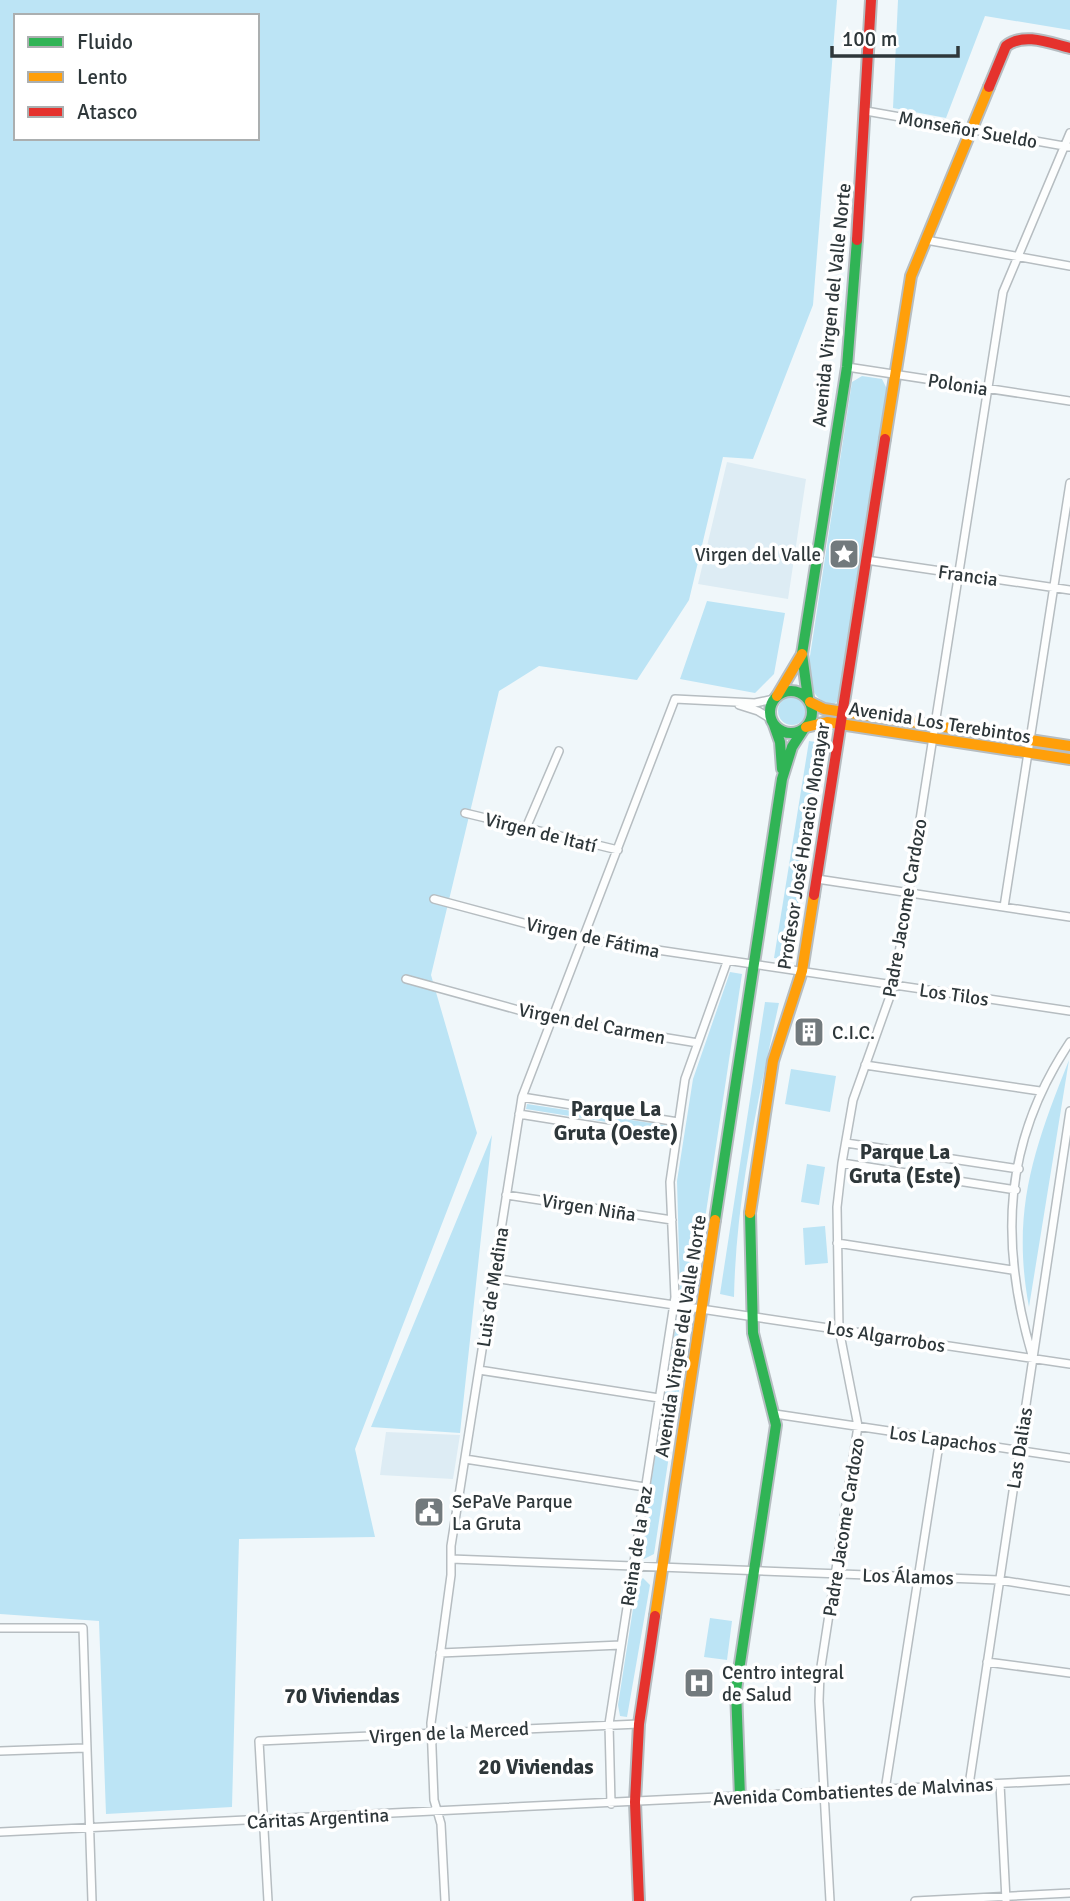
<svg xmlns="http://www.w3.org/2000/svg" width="1070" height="1901" font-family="Signika,sans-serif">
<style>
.built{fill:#ddecf4}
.green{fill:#bce4f5;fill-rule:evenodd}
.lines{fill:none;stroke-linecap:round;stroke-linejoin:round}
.street-casing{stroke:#b6bdc1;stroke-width:10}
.fast-casing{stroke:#b6bdc1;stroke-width:14}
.slow-casing{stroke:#b6bdc1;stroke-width:14}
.jam-casing{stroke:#b6bdc1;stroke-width:14}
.street{stroke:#fdfefe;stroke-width:7}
.fast{stroke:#30b455;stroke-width:10}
.slow{stroke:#ff9f0a;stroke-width:10}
.jam{stroke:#e5322d;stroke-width:10}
.labels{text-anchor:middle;stroke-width:7;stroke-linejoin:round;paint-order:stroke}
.street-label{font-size:19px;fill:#2e373a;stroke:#fff}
.poi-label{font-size:19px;fill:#2e373a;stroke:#fff;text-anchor:start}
.neighbourhood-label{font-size:21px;font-weight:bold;fill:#2e373a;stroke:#fff}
</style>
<rect width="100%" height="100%" fill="#f0f7fa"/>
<path class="built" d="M727,462L806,479L788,599L698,584Z
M386,1432L460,1435L453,1479L380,1475Z"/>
<path class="green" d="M0,0H837L813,305L753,459L723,457L689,600L637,680L539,666L499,691L431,975L477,1133L355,1449L375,1537L239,1539L232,1807L106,1814L99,1621L0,1614ZM16,16H257V138H16Z
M898,0H1070V30L985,16L946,118L893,108Z
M862,376L882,379L887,389L839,700L833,705C814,701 810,687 808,669L852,382Z
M707,601L785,613L774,674L755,693L680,679Z
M778 711a14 14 0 1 1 28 0a14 14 0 1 1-28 0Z
M809,741L824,743L789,960L774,958Z
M730,972L742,974L694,1292L680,1290L677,1181L693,1079Z
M765,1002L779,1003C758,1100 736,1197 734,1297L720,1294Z
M1069,1060L1029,1307C1011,1211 1034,1148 1069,1060Z
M791,1069L836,1076L830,1112L785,1104Z
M527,1104L670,1126L669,1132L526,1109Z
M492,1135L460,1433L371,1427Z
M807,1164L825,1167L819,1205L801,1202Z
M825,1226L828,1263L805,1265L803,1228Z
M677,1316L690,1318L654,1554L644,1559L640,1554Z
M643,1578L650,1585L627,1717L620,1716L618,1705L637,1583Z
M710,1618L732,1621L727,1660L704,1657Z"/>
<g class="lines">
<g class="street-casing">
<path id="street" d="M866,111L1070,147
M926,240L1070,266
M847,367L1070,401
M866,560L1070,590
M739,705L758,711L771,719
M465,813L618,850
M526,828L559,751
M817,879L1070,917
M434,899L583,939L1070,1011
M1004,907L1070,483
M406,979L551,1019L698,1043
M865,1065L1040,1091
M522,1097L678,1122
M519,1114L675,1139
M846,1143L1019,1169
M842,1163L1016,1190
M506,1195L672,1220
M837,1243L1012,1270
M493,1278L1070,1364
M1032,1355C999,1242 1003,1142 1070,1042
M479,1370L659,1398
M775,1414L1070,1458
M465,1459L645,1487
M451,1559L999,1580L1070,1591
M0,1628H83L92,1901
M440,1653L621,1645
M987,1662L1070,1673
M0,1751L85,1748
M1000,1784L1006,1900
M969,1785L1070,1111
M885,1790L940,1438
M611,1804L609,1724L675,1297L670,1182L685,1079L727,962
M0,1832L1070,1780
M268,1901L259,1741L639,1724
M445,1901L441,1824L434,1800L431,1723L451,1575V1546L522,1097L675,699L755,703L774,699
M830,1901L819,1701L820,1673L858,1426L839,1329L837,1207L842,1163L853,1100L894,985L1003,292L1070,133
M915,1901L1070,1893"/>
</g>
<g class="fast-casing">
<path id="fast" d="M770 712a21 21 0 1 1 42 0a21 21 0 1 1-42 0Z
M808,698L802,654L847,367L857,240
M774,725L780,742L782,769
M715,1220L782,779L792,747L803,730
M740,1797L736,1690L776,1425L753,1333L750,1213"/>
</g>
<g class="slow-casing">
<path id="slow" d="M885,439L911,276L989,87
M777,696L802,654
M810,702L824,709L1070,746
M806,727L827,722L1070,759
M750,1213L773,1061L802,971L814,895
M655,1616L715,1220"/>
</g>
<g class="jam-casing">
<path id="jam" d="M989,87L1006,46C1024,32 1050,43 1070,48
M857,240L871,0
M814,895L885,439
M639,1901L635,1802L639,1724L655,1616"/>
</g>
<use href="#street" class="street"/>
<use href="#fast" class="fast"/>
<use href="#slow" class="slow"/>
<use href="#jam" class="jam"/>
</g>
<defs>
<g id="sight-square" transform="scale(1.575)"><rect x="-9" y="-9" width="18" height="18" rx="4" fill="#727a7d" stroke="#fff"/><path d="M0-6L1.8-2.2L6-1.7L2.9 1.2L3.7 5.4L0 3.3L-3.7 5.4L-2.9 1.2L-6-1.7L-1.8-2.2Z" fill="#fff"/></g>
<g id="building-square" transform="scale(1.575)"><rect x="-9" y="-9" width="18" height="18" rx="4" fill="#727a7d" stroke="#fff"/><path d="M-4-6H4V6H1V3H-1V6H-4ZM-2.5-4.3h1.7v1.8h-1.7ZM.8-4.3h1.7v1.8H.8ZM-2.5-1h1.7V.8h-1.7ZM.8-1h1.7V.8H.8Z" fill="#fff"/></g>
<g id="civic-square" transform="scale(1.575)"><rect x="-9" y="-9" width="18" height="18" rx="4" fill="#727a7d" stroke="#fff"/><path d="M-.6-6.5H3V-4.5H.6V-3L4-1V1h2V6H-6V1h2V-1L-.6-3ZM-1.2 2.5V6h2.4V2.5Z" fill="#fff"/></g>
<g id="hospital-square" transform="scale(1.575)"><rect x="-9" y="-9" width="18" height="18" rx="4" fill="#727a7d" stroke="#fff"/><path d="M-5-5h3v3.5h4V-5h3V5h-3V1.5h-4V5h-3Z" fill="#fff"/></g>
</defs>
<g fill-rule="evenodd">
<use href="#sight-square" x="844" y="554"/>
<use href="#building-square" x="809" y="1032"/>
<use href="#civic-square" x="429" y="1512"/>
<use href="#hospital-square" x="699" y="1683"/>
</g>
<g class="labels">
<g class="street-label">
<text transform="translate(968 129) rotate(10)" y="7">Monseñor Sueldo</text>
<text transform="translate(831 305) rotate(-84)" y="7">Avenida Virgen del Valle Norte</text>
<text transform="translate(958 384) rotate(9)" y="7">Polonia</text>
<text transform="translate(968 575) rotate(8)" y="7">Francia</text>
<text transform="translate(940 722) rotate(9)" y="7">Avenida Los Terebintos</text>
<text transform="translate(541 832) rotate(14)" y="7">Virgen de Itatí</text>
<text transform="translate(803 846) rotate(-81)" y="7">Profesor José Horacio Monayar</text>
<text transform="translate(904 908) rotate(-80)" y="7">Padre Jacome Cardozo</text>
<text transform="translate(593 937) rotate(12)" y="7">Virgen de Fátima</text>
<text transform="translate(954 994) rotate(8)" y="7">Los Tilos</text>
<text transform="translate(592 1023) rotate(11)" y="7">Virgen del Carmen</text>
<text transform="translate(589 1207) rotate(9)" y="7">Virgen Niña</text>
<text transform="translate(492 1287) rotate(-81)" y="7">Luis de Medina</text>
<text transform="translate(680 1336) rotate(-81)" y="7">Avenida Virgen del Valle Norte</text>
<text transform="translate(886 1336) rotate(9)" y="7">Los Algarrobos</text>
<text transform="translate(943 1439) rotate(8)" y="7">Los Lapachos</text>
<text transform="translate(1019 1448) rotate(-81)" y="7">Las Dalias</text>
<text transform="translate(843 1527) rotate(-81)" y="7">Padre Jacome Cardozo</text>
<text transform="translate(636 1546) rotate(-81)" y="7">Reina de la Paz</text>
<text transform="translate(908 1576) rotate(2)" y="7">Los Álamos</text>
<text transform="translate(449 1732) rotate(-3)" y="7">Virgen de la Merced</text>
<text transform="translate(853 1791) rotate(-3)" y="7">Avenida Combatientes de Malvinas</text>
<text transform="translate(318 1818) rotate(-3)" y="7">Cáritas Argentina</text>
</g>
<g class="poi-label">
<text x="821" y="561" text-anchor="end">Virgen del Valle</text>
<text x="832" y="1039">C.I.C.</text>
<text x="452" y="1508">SePaVe Parque<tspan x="452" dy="22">La Gruta</tspan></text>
<text x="722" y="1679">Centro integral<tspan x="722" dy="22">de Salud</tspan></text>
</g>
<g class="neighbourhood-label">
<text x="616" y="1116">Parque La<tspan x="616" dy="24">Gruta (Oeste)</tspan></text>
<text x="905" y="1159">Parque La<tspan x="905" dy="24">Gruta (Este)</tspan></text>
<text x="342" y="1703">70 Viviendas</text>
<text x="536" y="1774">20 Viviendas</text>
</g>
</g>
<rect x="14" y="14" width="245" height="126" fill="#ffffff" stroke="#abafb0" stroke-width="2"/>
<rect x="28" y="37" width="35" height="10" fill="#30b455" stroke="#abafb0" stroke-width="2"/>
<text x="77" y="49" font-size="21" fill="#2e373a">Fluido</text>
<rect x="28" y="72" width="35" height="10" fill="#ff9f0a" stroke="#abafb0" stroke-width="2"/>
<text x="77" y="84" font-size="21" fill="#2e373a">Lento</text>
<rect x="28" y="107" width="35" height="10" fill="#e5322d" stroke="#abafb0" stroke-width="2"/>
<text x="77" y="119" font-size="21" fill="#2e373a">Atasco</text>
<path d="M832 46v10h126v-10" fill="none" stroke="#2e373a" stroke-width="3.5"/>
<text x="842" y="46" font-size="21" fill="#2e373a" stroke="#ffffff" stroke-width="5" paint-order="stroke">100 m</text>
</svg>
